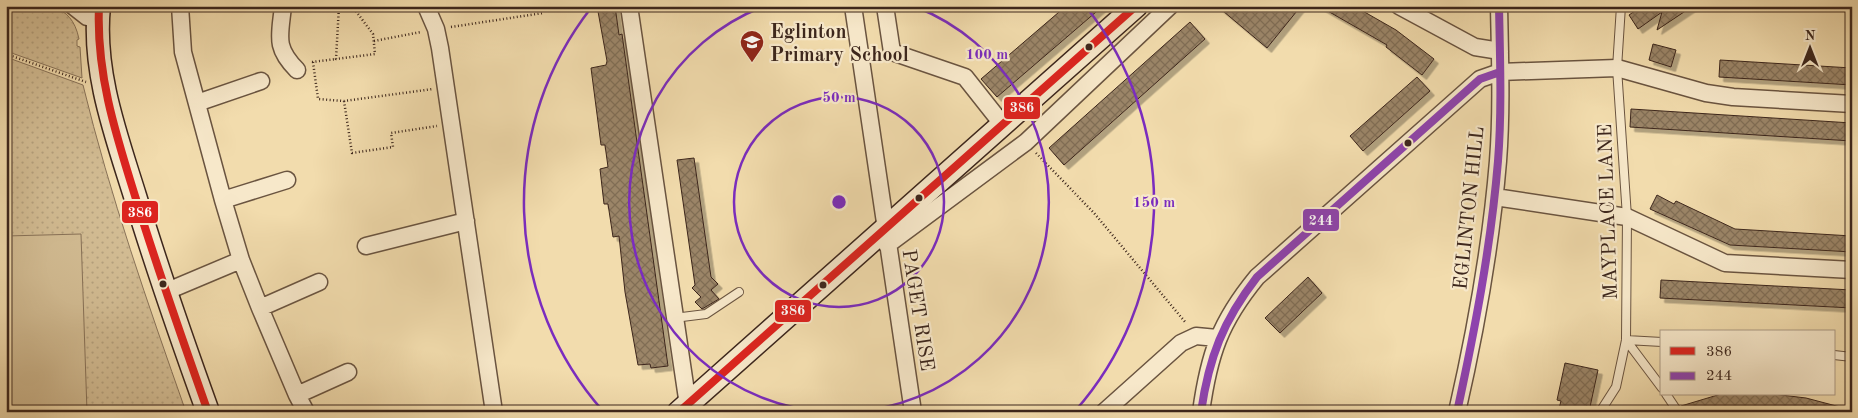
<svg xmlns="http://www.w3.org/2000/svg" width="1858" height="418" font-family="'Old Standard TT',serif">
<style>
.grass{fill:url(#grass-dots);stroke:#887258}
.pitch{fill:#d3bd94;stroke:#887258}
.building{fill:url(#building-cross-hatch);stroke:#3c261c;filter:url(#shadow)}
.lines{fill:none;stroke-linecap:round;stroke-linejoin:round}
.lane-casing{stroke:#6a5440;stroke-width:10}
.street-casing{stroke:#6a5440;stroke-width:19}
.secondary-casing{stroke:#3c261c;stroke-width:25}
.path{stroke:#3c261c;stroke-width:2.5;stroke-dasharray:1 2.5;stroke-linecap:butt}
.lane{stroke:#f7e8ca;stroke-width:8}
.street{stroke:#f7e8ca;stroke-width:16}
.secondary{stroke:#f7e8ca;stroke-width:22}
.bus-1-casing{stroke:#f7e8ca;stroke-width:11}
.bus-2-casing{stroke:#f7e8ca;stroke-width:11}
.bus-1{stroke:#dc241f;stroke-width:8}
.bus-2{stroke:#8e44ad;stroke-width:8}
.ring{fill:none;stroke:#7b2cbf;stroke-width:2.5}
.bus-dot{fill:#3c261c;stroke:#f7e8ca;stroke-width:2}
.labels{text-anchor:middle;stroke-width:4.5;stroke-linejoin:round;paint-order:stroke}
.poi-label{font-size:20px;font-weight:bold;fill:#3c261c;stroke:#f7e8ca;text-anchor:start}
.street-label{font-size:20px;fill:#3c261c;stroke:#f7e8ca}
.centre{fill:#7b2cbf;stroke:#f7e8ca;stroke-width:2.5}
.ring-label{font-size:15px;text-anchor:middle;font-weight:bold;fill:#7b2cbf;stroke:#f7e8ca;stroke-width:4.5;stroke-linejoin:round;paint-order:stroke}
.line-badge{stroke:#f7e8ca;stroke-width:2}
.badge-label{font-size:14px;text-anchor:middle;font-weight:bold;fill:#fff}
</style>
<defs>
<pattern id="grass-dots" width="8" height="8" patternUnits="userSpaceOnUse" patternTransform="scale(1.25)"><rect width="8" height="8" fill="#d3bd94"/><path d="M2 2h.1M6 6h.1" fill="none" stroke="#b6a27f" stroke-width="1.8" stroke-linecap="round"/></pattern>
<pattern id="building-cross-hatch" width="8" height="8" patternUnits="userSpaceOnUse" patternTransform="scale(1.25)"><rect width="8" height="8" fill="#9b8567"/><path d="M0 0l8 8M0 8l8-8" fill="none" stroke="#806d54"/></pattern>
<filter id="shadow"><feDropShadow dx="4.5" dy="4.5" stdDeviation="0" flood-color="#0004"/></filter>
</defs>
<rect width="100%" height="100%" fill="#f2dcad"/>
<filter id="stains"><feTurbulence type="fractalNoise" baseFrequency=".004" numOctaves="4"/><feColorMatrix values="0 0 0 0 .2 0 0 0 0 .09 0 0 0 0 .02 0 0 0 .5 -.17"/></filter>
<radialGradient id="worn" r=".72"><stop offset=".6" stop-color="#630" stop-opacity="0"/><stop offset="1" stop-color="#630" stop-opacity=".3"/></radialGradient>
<path class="grass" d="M10,6C43,6 71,0 79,39L77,40V46L80,47L82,78L6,51V8Z
M6,57L83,85C110,196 148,304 186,412H6Z"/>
<path class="pitch" d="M81,234L87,412H6V236Z"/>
<path class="building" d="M597,6H615L619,35L622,34L668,366L651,368L650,364L638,365L625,292L619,236L613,237L608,204H604L600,169L608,167L605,145H601L591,68L606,65L607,61Z
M1066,6H1103L997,97L981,79Z
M1217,6H1301L1267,48Z
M1319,6H1354L1396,30L1434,59L1422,75L1386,47L1387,45Z
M1642,6H1693L1657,30L1662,12L1638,29L1629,15Z
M1190,22L1205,39L1064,165L1049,148Z
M1653,44L1676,50L1671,67L1649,60Z
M1720,60L1852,68V85L1719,77Z
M1417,77L1430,91L1363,151L1350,136Z
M1631,109L1852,123V141L1630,127Z
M694,158L711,277L718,284L711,290L719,299L702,309L695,302L701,297L692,288L695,285L677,160Z
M1657,195L1674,204L1676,201L1735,229L1852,236V252L1730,245L1650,209Z
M1308,277L1322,293L1280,333L1265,318Z
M1661,280L1852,290V308L1660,298Z
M1565,363L1598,370L1590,407L1586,406L1585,412H1558L1561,401L1557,400Z
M1721,394H1773L1806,398L1844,408V412H1684L1681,406Z"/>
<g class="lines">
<g class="lane-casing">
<path id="lane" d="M674,318L706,314L739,292
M1626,340L1662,388
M1626,340L1662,342
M1834,355L1852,357
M1666,394L1678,412
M1600,412L1616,387L1626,340L1627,217L1617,68L1621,6"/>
</g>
<g class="street-casing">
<path id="street" d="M73,6L87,17L97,19
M180,6L183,52L223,200
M283,6C280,36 274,47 297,70
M426,6L436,29L440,48L494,412
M629,6L689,412
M853,6L913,412
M885,6L892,52L965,77L1003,125
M1399,6L1475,47L1500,51
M197,103L261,81
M1495,197L1627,217L1725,263L1852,270
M887,245L1026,142L1170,6
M366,246L466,221
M165,292L241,260
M260,308L241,260L223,200L287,180
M297,395L260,308L319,282
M306,412L297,395L348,372
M1104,412L1181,343L1196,336L1217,338
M1201,412C1209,354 1220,322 1257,277L1480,79L1500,72L1617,68L1706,93L1733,97L1852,104
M1457,412C1476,329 1491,246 1498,161C1502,110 1500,58 1499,6"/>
</g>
<g class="secondary-casing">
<path id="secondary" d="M99,6C92,71 116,135 135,196C157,268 182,340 208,412
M679,412L1136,6"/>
</g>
<path class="path" d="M339,6L336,59L375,54L373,34L352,6
M451,27L543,13L542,6
M374,41L421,32
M6,54L86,82
M312,62L336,59
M313,62L318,99L344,101L433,89
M344,101L352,153L393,147L391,133L437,126
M1036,153L1094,213L1186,323"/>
<use href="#lane" class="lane"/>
<use href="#street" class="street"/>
<use href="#secondary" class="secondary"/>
<g class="bus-1-casing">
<path id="bus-1" d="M99,6C96,74 116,135 136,199C158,271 183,341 208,412
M679,412L1136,6"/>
</g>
<g class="bus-2-casing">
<path id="bus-2" d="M1201,412C1209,357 1223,321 1257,277L1480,79L1500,72
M1457,412C1475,329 1491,246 1498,161C1502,110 1500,58 1499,6"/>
</g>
<use href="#bus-1" class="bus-1"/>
<use href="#bus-2" class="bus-2"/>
</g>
<g class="ring">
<circle cx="839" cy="202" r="105"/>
<path d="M828 412A210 210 0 0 1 762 7M916 7A210 210 0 0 1 850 412"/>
<path d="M603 411A315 315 0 0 1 591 8M1087 8A315 315 0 0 1 1075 411"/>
</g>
<defs>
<g id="school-pin" transform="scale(1.25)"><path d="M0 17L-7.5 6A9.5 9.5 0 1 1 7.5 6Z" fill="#8f2418" stroke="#f7e8ca"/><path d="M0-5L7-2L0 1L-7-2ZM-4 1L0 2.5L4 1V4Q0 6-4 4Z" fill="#fff"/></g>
</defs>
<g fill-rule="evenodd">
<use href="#school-pin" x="752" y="42"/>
</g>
<g class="bus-dot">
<circle cx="1089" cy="47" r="4.5"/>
<circle cx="1408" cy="143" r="4.5"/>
<circle cx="919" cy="198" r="4.5"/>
<circle cx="163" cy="284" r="4.5"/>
<circle cx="823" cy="285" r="4.5"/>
</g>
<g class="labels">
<g class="poi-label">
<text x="770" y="38">Eglinton<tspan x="770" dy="23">Primary School</tspan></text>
</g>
<g class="street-label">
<text transform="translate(1468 208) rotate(-84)" y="7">EGLINTON HILL</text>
<text transform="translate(1607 212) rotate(-92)" y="7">MAYPLACE LANE</text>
<text transform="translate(919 310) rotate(81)" y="7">PAGET RISE</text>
</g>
</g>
<circle cx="839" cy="202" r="8" class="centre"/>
<g class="ring-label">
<text x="987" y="59">100 m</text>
<text x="839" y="102">50 m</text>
<text x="1154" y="207">150 m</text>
</g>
<g class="line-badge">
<rect x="1003" y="96" width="38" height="24" rx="5" fill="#dc241f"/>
<rect x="121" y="200" width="38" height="24" rx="5" fill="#dc241f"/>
<rect x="1302" y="208" width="38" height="24" rx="5" fill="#8e44ad"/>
<rect x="774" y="299" width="38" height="24" rx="5" fill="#dc241f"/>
</g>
<g class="badge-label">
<text x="1022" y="112">386</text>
<text x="140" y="217">386</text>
<text x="1321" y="225">244</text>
<text x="793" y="315">386</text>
</g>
<rect width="1858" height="418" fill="none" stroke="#f2dcad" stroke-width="25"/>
<rect x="8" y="8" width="1843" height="403" fill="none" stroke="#3c261c" stroke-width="2.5"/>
<rect x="12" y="12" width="1833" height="393" fill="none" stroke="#3c261c"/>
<rect x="1660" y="330" width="175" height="65" fill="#f7e8ca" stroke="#ac9a84"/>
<rect x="1670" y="347" width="25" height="8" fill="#dc241f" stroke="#ac9a84"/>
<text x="1706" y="356" font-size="15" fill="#3c261c">386</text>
<rect x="1670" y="372" width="25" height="8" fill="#8e44ad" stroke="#ac9a84"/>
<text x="1706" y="380" font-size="15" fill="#3c261c">244</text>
<g transform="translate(1810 48)" stroke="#f7e8ca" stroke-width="4" paint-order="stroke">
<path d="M0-4L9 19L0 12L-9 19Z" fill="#3c261c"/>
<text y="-8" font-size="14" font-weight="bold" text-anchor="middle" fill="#3c261c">N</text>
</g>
<rect width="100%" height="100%" filter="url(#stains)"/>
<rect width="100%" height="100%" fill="url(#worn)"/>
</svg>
